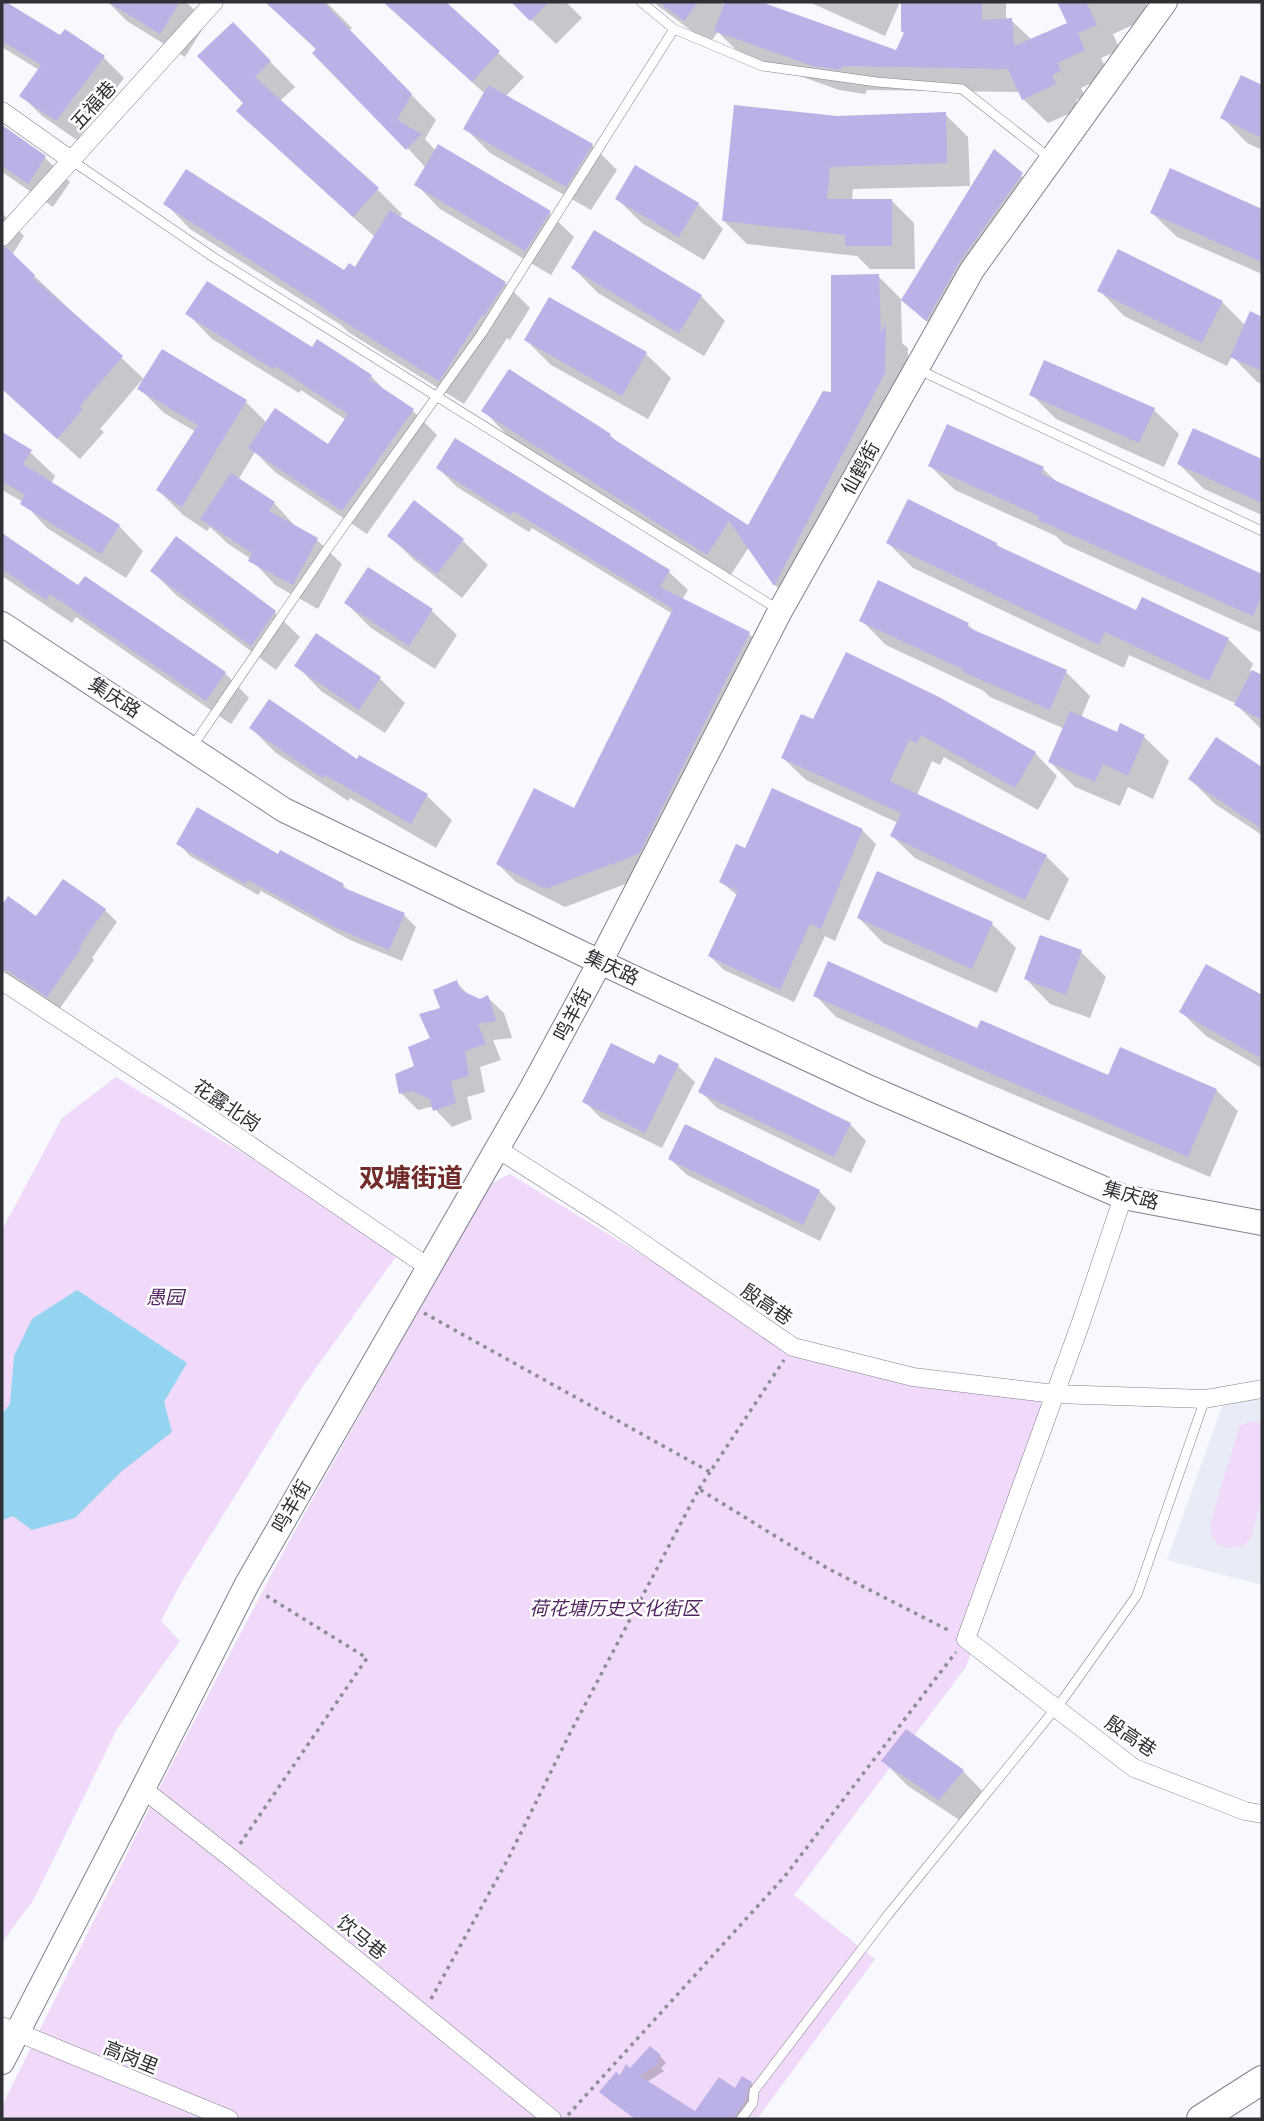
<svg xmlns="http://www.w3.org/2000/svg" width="1264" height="2121" font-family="'Libre Baskerville','Noto Sans SC',serif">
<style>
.built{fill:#e8ecf7}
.green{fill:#f0d9f9}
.water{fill:#94d4f1}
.shadow{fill:#0003}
.building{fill:#bcb1e7}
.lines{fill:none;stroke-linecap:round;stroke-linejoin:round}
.lane-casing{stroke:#80838f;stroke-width:10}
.street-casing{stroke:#80838f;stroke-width:19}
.secondary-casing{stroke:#80838f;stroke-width:26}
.primary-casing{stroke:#80838f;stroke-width:30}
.path{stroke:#8c8e93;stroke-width:3.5;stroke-dasharray:3.5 5;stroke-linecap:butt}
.lane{stroke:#fff;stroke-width:9}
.street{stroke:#fff;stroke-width:18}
.secondary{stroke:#fff;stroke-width:24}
.primary{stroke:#fff;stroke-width:28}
.labels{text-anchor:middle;stroke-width:5;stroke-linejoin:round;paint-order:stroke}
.street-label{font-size:19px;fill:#2e3035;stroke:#fff}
.park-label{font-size:19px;font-style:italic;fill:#522761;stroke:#fff}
.district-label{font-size:26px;font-weight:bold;fill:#712b2a;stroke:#fff}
</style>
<rect width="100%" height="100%" fill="#f7f9fe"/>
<path class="built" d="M1262,1399V1585L1167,1560L1224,1401Z"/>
<path class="green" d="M116,1077L329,1205L397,1255L303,1386L181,1583L161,1621L180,1641L117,1729L34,1899L2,1942V1230L62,1118Z
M510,1174L793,1347L1060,1407L966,1667L794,1895L875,1959L757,2119H2V2106L167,1773L287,1545L489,1185Z
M1249,1421L1262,1423V1499L1250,1540L1243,1546L1227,1548L1217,1544L1212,1536L1210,1524L1239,1427Z"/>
<path class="water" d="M77,1290L187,1363L164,1402L172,1432L122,1471L75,1518L32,1530L13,1516L2,1520V1414L10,1404L14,1356L32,1319Z"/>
<path class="shadow" d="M2,2L61,37L104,58L124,78L77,140L42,116L22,96L39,70L2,47Z
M108,2H186L207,22L185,57L127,21Z
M267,2H326L352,28L349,31L436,120L425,139L436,151L549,213L574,237L551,275L440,209L416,184L426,168L317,50Z
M385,2H444L524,77L505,97L592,145L617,170L591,210L490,153L465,128L485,94Z
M513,2H566L582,18L556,44Z
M653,2H721L725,6L897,53L905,33L902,30V2H1006V20H1011L1032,40L1069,24L1060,5L1067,2H1145L1150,13L1144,20L1113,34L1120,50L1101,58L1109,75L1081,88L1085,96L1076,100L1080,109L1048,123L1023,99L1020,92L867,90L865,94L839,90L741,55L718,32L709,44Z
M809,2H900L885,36Z
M233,24L295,87L280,101L377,189L402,214L399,218L505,283L530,308L510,340L507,338L464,404L348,332L341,325L190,229L166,204L345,273L355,269L375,237L263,135L245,103Z
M1241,77L1262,87V150L1247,143L1223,118Z
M945,114L968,137L970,186L853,189L852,201L891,200L914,223L915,269H870L857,256L747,244L724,221L837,117Z
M2,127L45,158L70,182L53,207L2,172Z
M994,152L1039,191L976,278L943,336L903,300Z
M1171,171L1262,211V274L1177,237L1152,213Z
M617,199L698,204L723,229L704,260L642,223Z
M2,213L24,236L12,255L145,380L246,402L267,423L328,446L346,420L301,390L299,393L212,339L188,314L313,349L371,376L389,395L413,411L437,435L367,534L275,472L255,452L238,480L274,503L298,529L317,540L342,564L318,609L275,585L251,559L227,543L210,527L207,531L183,515L158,490L196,432L164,413L139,388L144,381L142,380L100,429L104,432L80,459L2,389Z
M573,268L701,296L725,321L704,356L598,293Z
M878,276L901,299L902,343L908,348L907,396L797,607L775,585L749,547L730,576L506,434L484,411L610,435L620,445L749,527L833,394Z
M1100,291L1222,302L1246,326L1251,314L1262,318V384L1257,382L1232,356L1227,366L1124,316Z
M550,299L646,354L671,378L648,419L551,365L526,340Z
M1031,394L1154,410L1179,434L1164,467L1056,419Z
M948,426L1043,469L1059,484L1262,576V633L1064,544L1056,536L955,490L930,466Z
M1194,430L1262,461V515L1204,489L1179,464Z
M2,434L30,452L55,476L51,484L119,526L143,551L126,578L47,528L23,502L2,490Z
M456,440L669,572L688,590L682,600L749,634L768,652L657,872L565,907L516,882L498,864L575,811L673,614L532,528L529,532L457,487L438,468Z
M415,503L463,541L488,565L462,598L414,560L389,535Z
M2,535L79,587L225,673L249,698L231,724L76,617L72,623L2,576Z
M176,539L275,613L300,637L276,670L176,595L152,571Z
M888,543L996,544L1001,550L1137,612L1228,639L1253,664L1250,671L1262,677V730L1235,703L1129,655L1124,668L913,568Z
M368,569L432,611L457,635L435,669L371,628L346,603Z
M879,583L968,625L977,633L1066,672L1090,696L1081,718L1118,734L1121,726L1144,737L1169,761L1153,799L1128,787L1120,806L1075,787L1050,762L1065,729L990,697L984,691L886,645L861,620Z
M317,636L380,679L405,703L385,733L321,691L297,666Z
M846,654L1035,753L1057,776L1038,810L944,757L940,765L932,761L917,795L1046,856L1069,879L1049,921L915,858L892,836L898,823L806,780L783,758L813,721Z
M251,728L357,761L427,796L452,820L436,848L350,798L348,801L276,753Z
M1216,739L1262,769V835L1215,804L1190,779Z
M862,830L876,844L835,941L825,936L794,1002L724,970L710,956L738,896L721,882L746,851Z
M178,843L279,856L343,885L350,893L404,915L416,927L402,961L350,940L261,891L258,895L190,856Z
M8,899L37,919L105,910L117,922L92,958L94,960L60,1008L22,983L2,977V908Z
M859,918L992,924L1016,948L997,993L883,943Z
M1081,952L1106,977L1090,1018L1050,1004L1026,979Z
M1207,966L1262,997V1068L1206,1036L1181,1012Z
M456,982L472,998L480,1001L487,997L504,1013L512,1038L493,1040L501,1060L480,1067L485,1092L467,1097L472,1119L452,1127L435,1109L430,1107L418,1110L401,1093L433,1039L442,1010Z
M815,995L978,1030L1109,1077L1216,1090L1238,1111L1210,1177L977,1079L836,1017Z
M654,1066H678L695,1082L662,1148L601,1118L584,1101Z
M700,1091L850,1124L866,1141L851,1173L717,1108Z
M670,1159L819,1191L836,1208L820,1241L687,1175Z
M883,1761L963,1771L987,1796L964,1823L908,1786Z
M660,2056L666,2063L661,2068L664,2071L647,2082L696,2114L751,2083L758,2090L744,2119H636L608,2099L620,2077Z"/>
<path class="building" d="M2,2H6L60,35L65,29L105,56L56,121L19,96L41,65L2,41Z
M108,2H180L160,34Z
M265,2H323L412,94L397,120L422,134L406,150L312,53L316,49Z
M383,2H446L500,51L472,82Z
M511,2H549L530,21Z
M659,2H698L684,21Z
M725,2H761L896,50L904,33L901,31V2H982V20L1012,18L1014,46L1067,23L1057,2H1086L1097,25L1078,33L1085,50L1058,63L1061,71L1052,75L1056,84L1022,100L1008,69L842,66L841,70L813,66L714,31Z
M233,22L271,61L255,77L379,188L353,217L236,111L243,103L197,56Z
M1241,75L1262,85V138L1220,118Z
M488,85L593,144L566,187L463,129Z
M734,105L837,116L946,112L947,163L830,167L827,199H892V246H845V235L722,221Z
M2,125L46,156L28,184L2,166Z
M438,144L551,211L525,251L414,185Z
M994,149L1023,173L960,261L926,321L901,300Z
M635,165L699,203L679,237L615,199Z
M1170,168L1262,209V262L1150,213Z
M186,169L344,270L349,263L355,267L390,210L506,282L484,316L482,315L439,381L321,307L322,306L163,204Z
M594,230L702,295L679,333L571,268Z
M6,247L35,275L33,278L123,356L80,406L83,409L57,439L2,389V248Z
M1118,249L1223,301L1202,343L1097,291Z
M879,274L881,332L886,324L885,373L774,586L729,521L707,555L481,411L509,369L611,434L609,436L748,525L823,391L831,392V275Z
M207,281L312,347L317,339L372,375L369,379L414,409L342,511L248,448L275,408L328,444L348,414L275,366L273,369L185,314Z
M549,297L647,352L622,396L524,340Z
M1250,311L1262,317V371L1230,357Z
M162,349L247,400L182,507L156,490L198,425L137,389Z
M1044,360L1155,408L1139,443L1029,395Z
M947,424L1044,467L1041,474L1262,574V595L1253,616L1038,520L1039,516L928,466Z
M1193,428L1262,459V503L1177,464Z
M2,432L32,450L23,464L120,525L101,554L20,504L25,495L2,481Z
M455,438L670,570L660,587L750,632L639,854L545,889L496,864L534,788L574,808L673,609L513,511L510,515L436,468Z
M231,473L275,502L269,511L318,538L293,585L248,561L252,553L200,519Z
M908,499L997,543L996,545L1136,610L1142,597L1229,638L1209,681L1105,632L1099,645L886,543Z
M414,500L464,539L437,574L387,536Z
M2,533L78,585L85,576L226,672L206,701L50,594L46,600L2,569Z
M176,536L276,611L251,646L150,571Z
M368,567L433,609L409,646L344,603Z
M878,580L969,623L967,627L1067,670L1050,710L963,672L964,670L859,621Z
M316,633L381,677L359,710L294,666Z
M846,652L939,697L1036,752L1015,788L921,735L917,743L909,740L890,781L1047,855L1025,900L890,836L901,813L781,758L801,714L813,719Z
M1252,670L1262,675V720L1234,705Z
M269,699L357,759L359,755L428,794L411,824L325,775L322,778L249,728Z
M1070,711L1117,732L1120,723L1145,735L1128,776L1103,764L1095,782L1048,762Z
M1216,737L1262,767V829L1188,779Z
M772,788L863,829L821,929L810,924L780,990L708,956L738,891L719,882L736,844L745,848Z
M197,807L278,854L280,850L344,884L342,887L405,913L389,950L336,928L248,880L245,884L176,844Z
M877,871L993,922L972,969L857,918Z
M63,879L106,909L80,945L82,947L47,997L8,971L2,970V905L8,896L36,916Z
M1040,935L1082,950L1066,995L1024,979Z
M828,961L977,1028L981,1020L1108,1075L1120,1047L1217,1089L1188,1157L954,1058L813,996Z
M1206,964L1262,995V1059L1179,1012Z
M457,980L460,990L480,999L488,995L496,1021L478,1024L486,1044L465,1051L469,1076L451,1081L456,1103L433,1111L430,1099L412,1091L399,1094L395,1074L414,1066L408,1047L430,1038L419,1014L440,1008L433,990Z
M611,1043L654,1064L659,1054L679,1064L645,1133L582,1102Z
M715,1057L851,1123L834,1157L698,1092Z
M685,1124L820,1190L803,1225L668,1159Z
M906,1729L964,1770L939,1800L881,1761Z
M650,2046L661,2055L656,2060L659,2064L640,2076L695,2111L719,2077L735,2088L742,2076L752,2082L747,2090L746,2099L733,2119H635L599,2092L616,2072L620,2075L626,2064L630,2068Z"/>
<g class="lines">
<g class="lane-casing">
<path id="lane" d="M641,2L674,29L762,66L877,82L962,89L1051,159
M71,160L213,257L779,610
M917,369L1262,531
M192,747L326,551L482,333L674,29
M741,2119L753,2103L754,2091L887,1916L1064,1698L1137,1595L1205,1399"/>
</g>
<g class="street-casing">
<path id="street" d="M2,111L71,160
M2,237L214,2
M2,981L191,1105L428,1267
M496,1148L612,1222L793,1347L913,1377L1055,1394L1205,1399L1262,1389
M1123,1197L1080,1325L966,1639L1134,1768L1245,1811L1262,1814
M143,1789L231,1858L552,2119
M2,2026L229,2119"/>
</g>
<g class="secondary-casing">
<path id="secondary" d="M2,624L284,810L600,962L870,1088L1123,1197L1262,1223
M2,2062L126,1822L247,1584L532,1088L600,962L780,611L972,270L1165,2"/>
</g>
<g class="primary-casing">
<path id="primary" d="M1201,2119L1262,2080"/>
</g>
<path class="path" d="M424,1313L710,1472L784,1360
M699,1489L710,1472
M240,1844L367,1658L265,1595
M431,1999L508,1859L569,1735L699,1489L827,1568L952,1632
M568,2115L785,1876L956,1652"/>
<use href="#lane" class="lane"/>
<use href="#street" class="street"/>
<use href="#secondary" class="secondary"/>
<use href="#primary" class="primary"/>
</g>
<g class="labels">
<g class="street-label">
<text transform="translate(93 105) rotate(-48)" y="7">五福巷</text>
<text transform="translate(860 468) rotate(-61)" y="7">仙鹤街</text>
<text transform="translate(115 697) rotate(33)" y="7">集庆路</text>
<text transform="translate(612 967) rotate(25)" y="7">集庆路</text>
<text transform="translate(572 1014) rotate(-62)" y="7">鸣羊街</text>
<text transform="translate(227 1105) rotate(34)" y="7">花露北岗</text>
<text transform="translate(1131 1195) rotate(16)" y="7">集庆路</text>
<text transform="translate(767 1304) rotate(34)" y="7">殷高巷</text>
<text transform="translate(291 1506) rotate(-60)" y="7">鸣羊街</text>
<text transform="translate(1131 1736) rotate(34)" y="7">殷高巷</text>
<text transform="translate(362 1937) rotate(39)" y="7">饮马巷</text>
<text transform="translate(131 2057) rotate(22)" y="7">高岗里</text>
</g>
<g class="park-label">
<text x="165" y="1304">愚园</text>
<text x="615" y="1615">荷花塘历史文化街区</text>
</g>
<g class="district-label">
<text x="411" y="1187">双塘街道</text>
</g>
</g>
<rect width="1264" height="2121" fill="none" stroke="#2e3035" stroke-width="7"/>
</svg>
